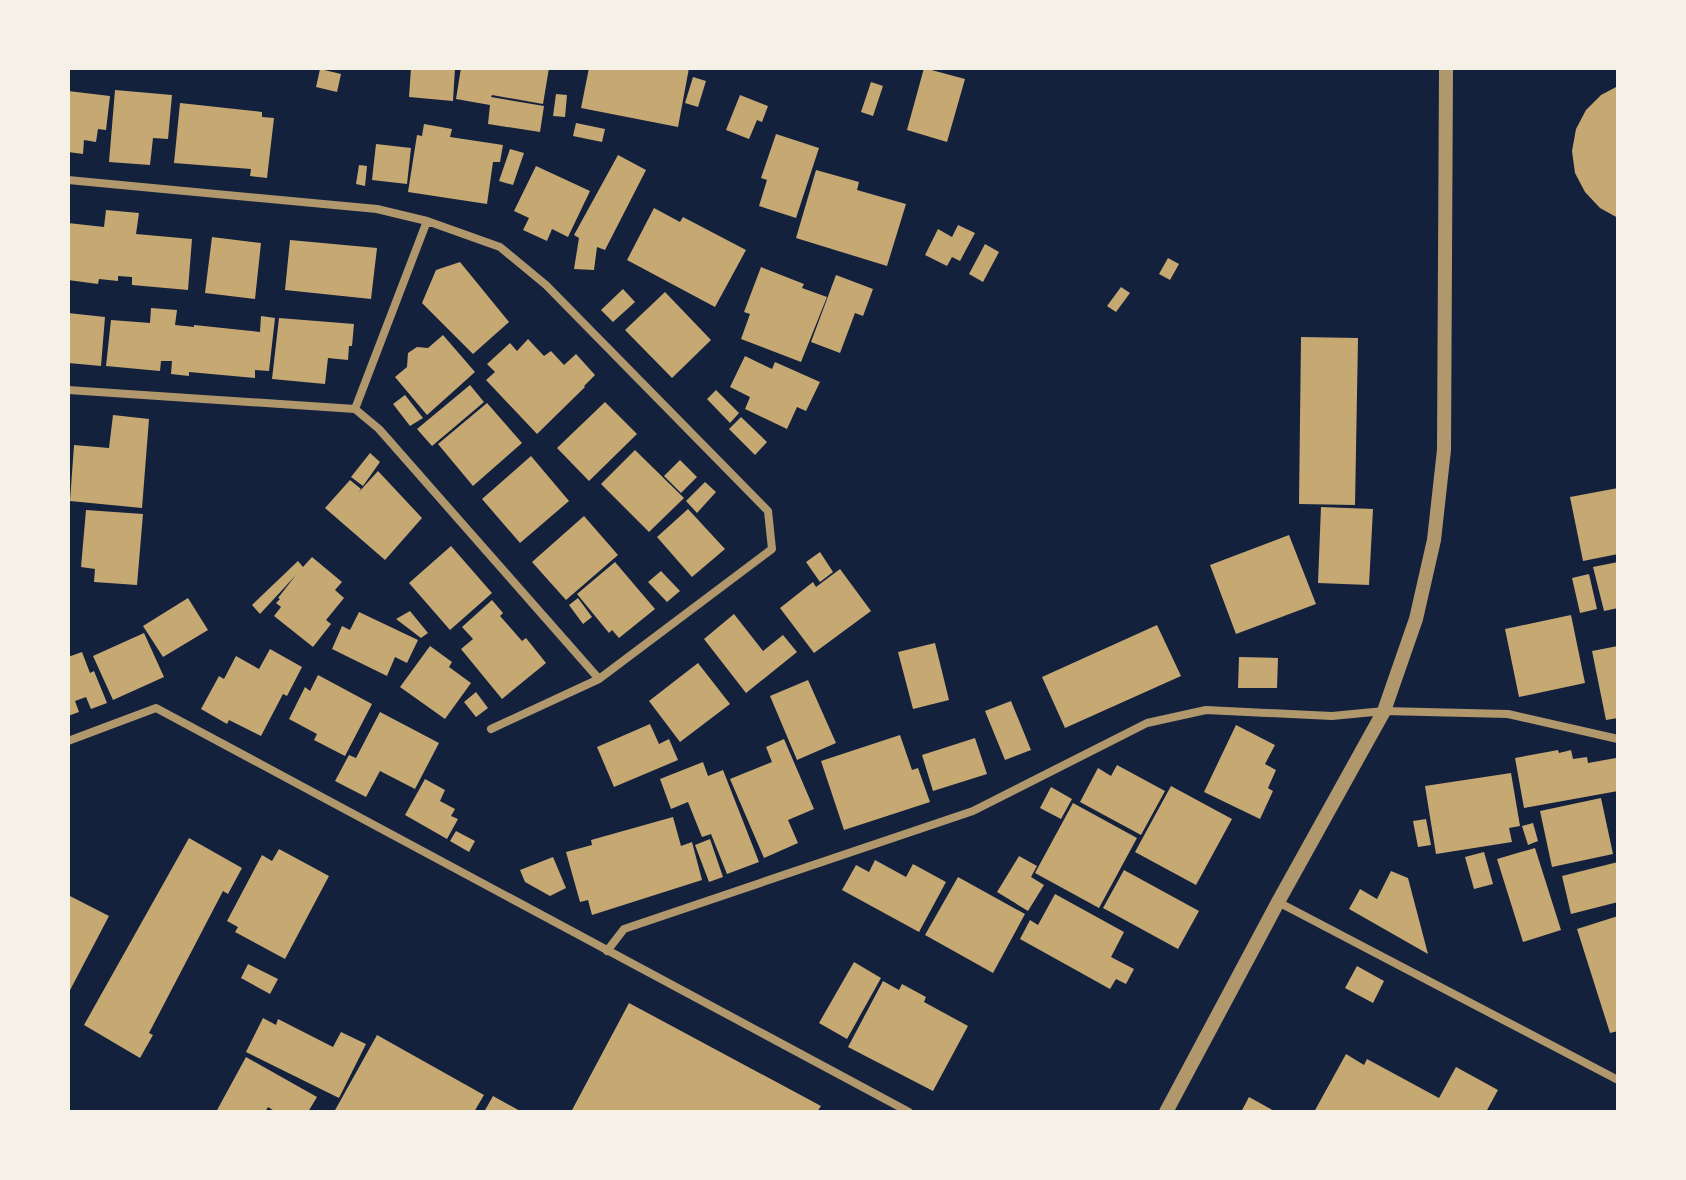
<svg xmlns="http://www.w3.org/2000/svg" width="1686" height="1180" font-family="Raleway,sans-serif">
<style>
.building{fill:#c6a872}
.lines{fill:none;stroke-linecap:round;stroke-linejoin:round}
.minor{stroke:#b1986c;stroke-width:8}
.tertiary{stroke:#b1986c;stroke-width:14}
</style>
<rect width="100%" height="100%" fill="#14213d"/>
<path class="building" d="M411,68H455L453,101L409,97Z
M461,68H549L543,104L492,95L491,97L544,106L540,132L488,124L490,105L456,99Z
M589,68H689L678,127L581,108Z
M924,68L965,79L947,142L907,130Z
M320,69L341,74L337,92L316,87Z
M693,77L706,81L698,107L685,103Z
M871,82L883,86L873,116L861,112Z
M1618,86V218L1600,208L1585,192L1575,173L1572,151L1576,129L1586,110L1601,95Z
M115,90L172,95L168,139L153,138L150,165L109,162Z
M68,91L110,96L106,130L98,129L96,142L84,140L83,154L68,152Z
M556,94L567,95L565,117L553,116Z
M740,95L768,106L762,122L757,120L749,139L726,130Z
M180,103L262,112V117L274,118L267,178L250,176L251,169L174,163Z
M576,123L605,129L602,142L573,136Z
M424,124L452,129L450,137L503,145L500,162H493L487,204L408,192L417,135L422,136Z
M776,134L819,148L796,218L759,206L767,180L761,178Z
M376,144L411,148L407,184L372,180Z
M510,149L524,153L513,185L499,181Z
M618,155L646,170L605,250L597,247L594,270L574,269L579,238L574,235Z
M359,165L367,166L365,186L356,184Z
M536,166L590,191L568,237L552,229L547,241L523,230L529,218L514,211Z
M816,170L859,182L857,190L906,204L887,266L796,238Z
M654,208L680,222L683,217L746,250L715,307L627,260Z
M106,210L139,213L136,234L192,239L188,290L132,285V277L118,276V281L99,279L98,284L68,280V223L104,227Z
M958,225L975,233L960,261L952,257L947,266L925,255L938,229L952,237Z
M212,237L261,243L255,299L205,293Z
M290,240L377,248L371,299L285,290Z
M985,244L999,252L983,282L969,274Z
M1168,258L1179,264L1170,280L1159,274Z
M460,262L509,322L473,354L422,303L436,270Z
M761,267L804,284L802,288L827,297L801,362L741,339L750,314L744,312Z
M836,275L873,289L863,316L855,313L840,353L811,342Z
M1121,287L1130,293L1116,312L1107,306Z
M623,289L635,302L613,322L601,310Z
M665,292L711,340L672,378L625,330Z
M151,308L177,310L175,325L194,327V325L260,332L261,316L275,318L269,371L255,370V378L189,372V376L171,374L172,361H161L160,371L106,366L111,320L150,323Z
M68,313L105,317L101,366L68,363Z
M279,318L354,324L352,346H349L348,360L328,358L325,384L272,379Z
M443,335L475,372L427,415L395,377L407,367L408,353L417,347L428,348Z
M1301,337L1358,338L1355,505L1299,504Z
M528,339L544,356L551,351L564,365L576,354L595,375L584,386L585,387L537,434L486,380L495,372L487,364L510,343L517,351Z
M745,356L772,369L775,362L820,382L806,411L797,407L787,429L745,409L750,397L730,387Z
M470,385L484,402L432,446L417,429Z
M716,390L739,413L730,423L707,399Z
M405,395L423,418L410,426L393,404Z
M605,402L637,434L589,481L557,448Z
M487,403L522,443L473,486L438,444Z
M113,415L149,419L142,508L70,501L74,445L109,448Z
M741,417L767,442L755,455L729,429Z
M635,450L684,498L649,532L601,484Z
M370,453L380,462L363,486L351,477Z
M531,456L569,501L520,543L482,499Z
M680,460L697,477L681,493L664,476Z
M378,471L422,518L385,560L325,508L350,480L361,489L358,493Z
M705,482L716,492L697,513L686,501Z
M1618,488V554L1583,561L1570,497Z
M1321,507L1373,509L1369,585L1318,583Z
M688,509L725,549L692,577L657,537Z
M86,510L143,514L137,585L94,582L95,569L81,567Z
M584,516L618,555L566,600L532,562Z
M1289,535L1316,604L1236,634L1210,565Z
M451,546L492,593L450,630L409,583Z
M820,552L833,572L820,582L806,562Z
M312,557L342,582L335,590L344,598L326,620L331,624L313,647L274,616L281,607L276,603L280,599L278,598L296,575L260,614L252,605L298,561L303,567Z
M615,562L655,609L619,638L612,630L609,633L577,594Z
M1618,562V608L1604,611L1593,567Z
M840,569L871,611L814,653L780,608L813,582L816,587Z
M661,571L680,591L667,602L648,582Z
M1589,574L1597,609L1580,613L1572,578Z
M188,598L208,630L163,657L143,626Z
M578,598L592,617L583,624L569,605Z
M492,600L503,613L500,616L522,641L526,638L546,663L502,699L461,649L473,639L462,627Z
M410,611L428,633L421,638L396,619Z
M359,612L418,640L407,663L395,657L387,676L332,649L342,626L350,630Z
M734,614L763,651L783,635L797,652L746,693L704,639Z
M1571,615L1585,683L1519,697L1505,629Z
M1157,625L1181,676L1065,728L1042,677Z
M144,633L164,677L113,700L93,656Z
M935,643L949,700L913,709L898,652Z
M430,646L452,662L449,667L471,683L445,719L400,687Z
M1618,646V718L1606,720L1592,651Z
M270,649L302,667L287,696L283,694L261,736L229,720L227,724L201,709L219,676L224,679L236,656L259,669Z
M82,652L90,673L94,671L107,703L91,709L86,697L75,701L79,712L68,716V657Z
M1239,657L1278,658L1277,688H1238Z
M698,663L730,704L680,742L649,701Z
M318,675L372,704L345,756L314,740L317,734L289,719L305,687L310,691Z
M808,680L836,743L797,760L770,696Z
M476,692L488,708L476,717L464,702Z
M1011,701L1031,750L1005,760L985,711Z
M380,712L439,743L415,789L380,771L366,797L335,781L349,755L356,758Z
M650,724L659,744L669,739L678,760L614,787L597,747Z
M1236,725L1275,745L1265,764L1276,770L1268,788L1273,791L1260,819L1204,792Z
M900,735L912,770L918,768L930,802L844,830L821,761Z
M975,738L987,774L933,791L922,755Z
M784,739L814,809L788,820L798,843L764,858L730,779L772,762L766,747Z
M1558,750L1559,753L1571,750L1573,759L1587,757L1588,763L1616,758L1618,791L1524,808L1515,758Z
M703,762L708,776L723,770L759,862L727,874L711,834L702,837L688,802L671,809L660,779Z
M1117,765L1165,791L1141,835L1080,802L1098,768L1111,776Z
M1511,773L1520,826L1509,828L1512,842L1436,854L1425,786Z
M425,779L445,790L440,801L455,809L451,816L458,819L447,839L405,815Z
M1171,786L1232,819L1196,885L1135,852Z
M1051,787L1072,799L1061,819L1040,808Z
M1601,798L1613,854L1552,867L1540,811Z
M1073,803L1137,838L1099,908L1035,873Z
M673,817L681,846L692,842L702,880L592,915L588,900L580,902L566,852L592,845L591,840Z
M1426,819L1431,845L1418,847L1413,821Z
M1533,823L1538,841L1528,845L1522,826Z
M456,831L475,841L469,852L450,841Z
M189,838L242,868L228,894L223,891L149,1033L153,1035L140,1058L84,1025Z
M710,839L723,877L709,882L695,845Z
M1535,848L1561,930L1523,942L1497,859Z
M279,849L329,876L285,959L235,932L238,927L227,921L262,855L272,861Z
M1484,852L1493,884L1474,889L1465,857Z
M1019,856L1037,866L1031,877L1044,885L1028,911L997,892Z
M553,857L566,888L550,896L525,882L520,870Z
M875,860L906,877L913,864L946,882L919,932L842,890L856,865L869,872Z
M1618,862V902L1571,914L1562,876Z
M1124,870L1199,911L1178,949L1103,908Z
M1391,871L1408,878L1428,954L1349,909L1360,889L1377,899Z
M958,877L1025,914L993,973L925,935Z
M1055,894L1124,932L1111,957L1134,969L1126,984L1116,979L1110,989L1020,939L1030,920L1038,925Z
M68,895L109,916L68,994Z
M1618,916V1031L1610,1033L1577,929Z
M854,962L881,978L847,1039L819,1023Z
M248,964L278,979L270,994L241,978Z
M1357,966L1384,981L1373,1003L1345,988Z
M883,981L899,990L902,984L926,997L924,1002L968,1026L933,1091L848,1047Z
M629,1003L821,1106L817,1112H571Z
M263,1018L276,1025L278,1019L333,1047L341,1032L366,1044L339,1098L246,1052Z
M377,1035L484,1095L474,1112H334Z
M1346,1054L1364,1065L1367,1059L1439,1098L1456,1067L1498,1090L1486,1112H1314Z
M246,1057L317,1097L308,1112H276L268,1107L265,1112H216Z
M493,1096L522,1112H484Z
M1249,1097L1276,1112H1241Z"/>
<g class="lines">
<path class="minor" d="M68,180L377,209L427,221L355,409L68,390
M355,409L379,429L599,679L772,549L768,511L546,285L500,247L427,221
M491,729L599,679
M68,741L156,708L909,1112
M1278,902L1618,1080
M607,951L624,929L973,811L1147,723L1206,710L1332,716L1384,711L1508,714L1618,739"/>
<path class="tertiary" d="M1166,1112L1278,902L1384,711L1416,619L1434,540L1444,450L1446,68"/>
</g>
<rect width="1686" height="1180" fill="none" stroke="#f6f1e7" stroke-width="140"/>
</svg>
